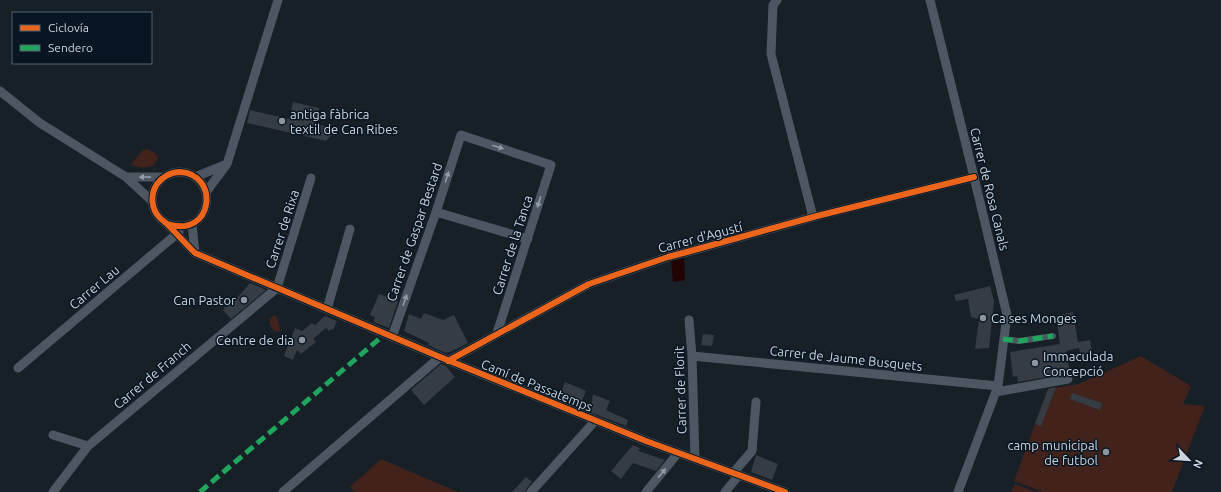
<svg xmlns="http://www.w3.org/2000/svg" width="1221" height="492" font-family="Ubuntu,sans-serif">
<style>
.green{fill:#42231c}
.water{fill:#210304}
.building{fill:#363c43}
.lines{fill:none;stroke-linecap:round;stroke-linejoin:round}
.pedestrian{stroke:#4d5762;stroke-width:6}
.minor{stroke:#4d5762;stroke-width:9}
.quiet{stroke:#20a55d;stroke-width:5;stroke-dasharray:10 5;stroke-linecap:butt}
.cycleway-casing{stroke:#081623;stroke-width:8}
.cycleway{stroke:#eb651d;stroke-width:6}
.oneway{fill:#939ca6}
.poi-dot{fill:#8d959e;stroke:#081623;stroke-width:1.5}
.labels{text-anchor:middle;stroke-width:3;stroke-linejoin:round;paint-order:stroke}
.poi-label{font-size:13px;fill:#ccd5de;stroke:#081623;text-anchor:start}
.street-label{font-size:13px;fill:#ccd5de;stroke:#081623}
</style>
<rect width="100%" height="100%" fill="#171f27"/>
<path class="green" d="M147,149L155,153L158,158L154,165C146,168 139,169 131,164L142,151Z
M276,315L281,332L274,331L270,325V318Z
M1141,356L1191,386L1183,404L1205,406L1172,492H1043L1014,481L1048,389L1079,384Z
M381,459L458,492H355L350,487Z
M1015,484L1036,492H1011Z"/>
<path class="water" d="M684,258L685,280L673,282L671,261Z"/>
<path class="building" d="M293,102L319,108L316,124L337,129L326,141L247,123L250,110L289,119Z
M250,283L266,290L231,319L223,310L229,302L231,305Z
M990,286L994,301L989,348L975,349L979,319L971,317L968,299L956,301L954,295Z
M379,294L398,301L389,328L374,322L375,317L370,315Z
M1073,312L1078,342L1090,340L1093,356L1081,358L1079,348L1066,351L1070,373L1018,382L1017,376L1013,377L1010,352L1060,344L1056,316Z
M424,313L443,320L454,315L468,343L450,352L446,353L428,345L429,343L404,331L409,314L421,319Z
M325,316L337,321L333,330L331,329L329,331L326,328L313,339L316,342L301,354L297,350L293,360L284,356L295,328L302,331L312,323L315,325Z
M703,334L714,335L712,346L701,345Z
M441,364L446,366L455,377L424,405L411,390Z
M565,382L586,391L579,407L559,398Z
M1056,387L1041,426L1035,424L1048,389Z
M1072,393L1102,403L1100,410L1070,399Z
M593,394L610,401L606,410L628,420L626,426L590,412Z
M633,445L640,448L638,451L665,460L656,471L633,463L621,479L611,471Z
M756,455L778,464L772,480L751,472Z
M526,477L532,482L527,488L525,492H512Z"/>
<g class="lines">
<path class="pedestrian" d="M1003,339L1019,341L1053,336"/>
<path class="minor" d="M777,0L773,5L771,54L813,217
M930,0L974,177L1007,315L998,386L958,492
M0,91L40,123L126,177L152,201
M126,177H164
M195,177L227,164
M206,192L227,164L278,0
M436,212L528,239
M167,224C214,239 220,174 180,172C171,172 162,177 157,184C150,195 151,209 160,218C162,220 165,222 167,224C177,234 185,243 195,253L440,357L646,441L785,492
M192,224L195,253
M327,309L350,229
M689,320L692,356L695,459
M392,337L436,212L461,135L551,165L497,333
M692,356L998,386
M448,361L589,284L668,257L687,252L817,216L974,177
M18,368L179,232
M996,392L1068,379
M53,435L88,446
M733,473L752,451L756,402
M53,492L88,446L277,288L311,178
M283,492L440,357
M531,492L595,421
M646,492L678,453
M725,492L739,475"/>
<path class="quiet" d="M1003,339L1019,341L1053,336
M200,492L385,334"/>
<g class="cycleway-casing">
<path id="cycleway" d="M167,224C214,239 220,174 180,172C171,172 162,177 157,184C150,195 151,209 160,218C162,220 165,222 167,224C177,234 185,243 195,253L440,357L646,441L785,492
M448,361L589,284L668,257L687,252L817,216L974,177"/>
</g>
<use href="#cycleway" class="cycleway"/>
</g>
<defs><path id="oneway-solid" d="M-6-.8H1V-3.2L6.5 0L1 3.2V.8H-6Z"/></defs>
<g class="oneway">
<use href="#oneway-solid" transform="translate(498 147) rotate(18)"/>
<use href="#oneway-solid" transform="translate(145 177) rotate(-179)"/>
<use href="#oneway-solid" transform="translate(447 177) rotate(-72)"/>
<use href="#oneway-solid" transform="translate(539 202) rotate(107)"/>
<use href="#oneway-solid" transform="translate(405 300) rotate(-71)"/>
<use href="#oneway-solid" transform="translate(662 473) rotate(-50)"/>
</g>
<g class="poi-dot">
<circle cx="282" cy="121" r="4"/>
<circle cx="244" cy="300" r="4"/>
<circle cx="983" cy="318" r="4"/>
<circle cx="302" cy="340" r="4"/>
<circle cx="1035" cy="363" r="4"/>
<circle cx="1106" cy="452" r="4"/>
</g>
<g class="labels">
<g class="poi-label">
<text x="290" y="119">antiga fàbrica<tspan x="290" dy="15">textil de Can Ribes</tspan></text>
<text x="236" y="305" text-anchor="end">Can Pastor</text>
<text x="991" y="323">Ca ses Monges</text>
<text x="294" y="345" text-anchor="end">Centre de dia</text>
<text x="1043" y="361">Immaculada<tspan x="1043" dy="15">Concepció</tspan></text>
<text x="1098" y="450" text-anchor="end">camp municipal<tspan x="1098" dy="15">de futbol</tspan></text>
</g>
<g class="street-label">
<text transform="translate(990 189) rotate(76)" y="5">Carrer de Rosa Canals</text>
<text transform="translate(282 229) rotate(-72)" y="5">Carrer de Rixa</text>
<text transform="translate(414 232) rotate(-71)" y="5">Carrer de Gaspar Bestard</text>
<text transform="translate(700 237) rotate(-15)" y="5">Carrer d'Agustí</text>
<text transform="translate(512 245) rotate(-72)" y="5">Carrer de la Tanca</text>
<text transform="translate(94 287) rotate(-40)" y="5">Carrer Lau</text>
<text transform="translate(846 358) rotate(6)" y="5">Carrer de Jaume Busquets</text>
<text transform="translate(152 375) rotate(-40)" y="5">Carrer de Franch</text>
<text transform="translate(537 385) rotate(22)" y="5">Camí de Passatemps</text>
<text transform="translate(680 390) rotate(-92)" y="5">Carrer de Florit</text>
</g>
</g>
<rect x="12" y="12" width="140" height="52" fill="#081623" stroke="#56626e"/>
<rect x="20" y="25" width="20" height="6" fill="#eb651d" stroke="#56626e"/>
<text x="48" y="32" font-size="12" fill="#ccd5de">Ciclovía</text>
<rect x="20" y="45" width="20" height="6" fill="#20a55d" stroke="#56626e"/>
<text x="48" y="52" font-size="12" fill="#ccd5de">Sendero</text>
<g transform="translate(1189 460) rotate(115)" stroke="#081623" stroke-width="3" paint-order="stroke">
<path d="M0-3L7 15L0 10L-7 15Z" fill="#ccd5de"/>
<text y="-6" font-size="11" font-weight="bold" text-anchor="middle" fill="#ccd5de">N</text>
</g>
</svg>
